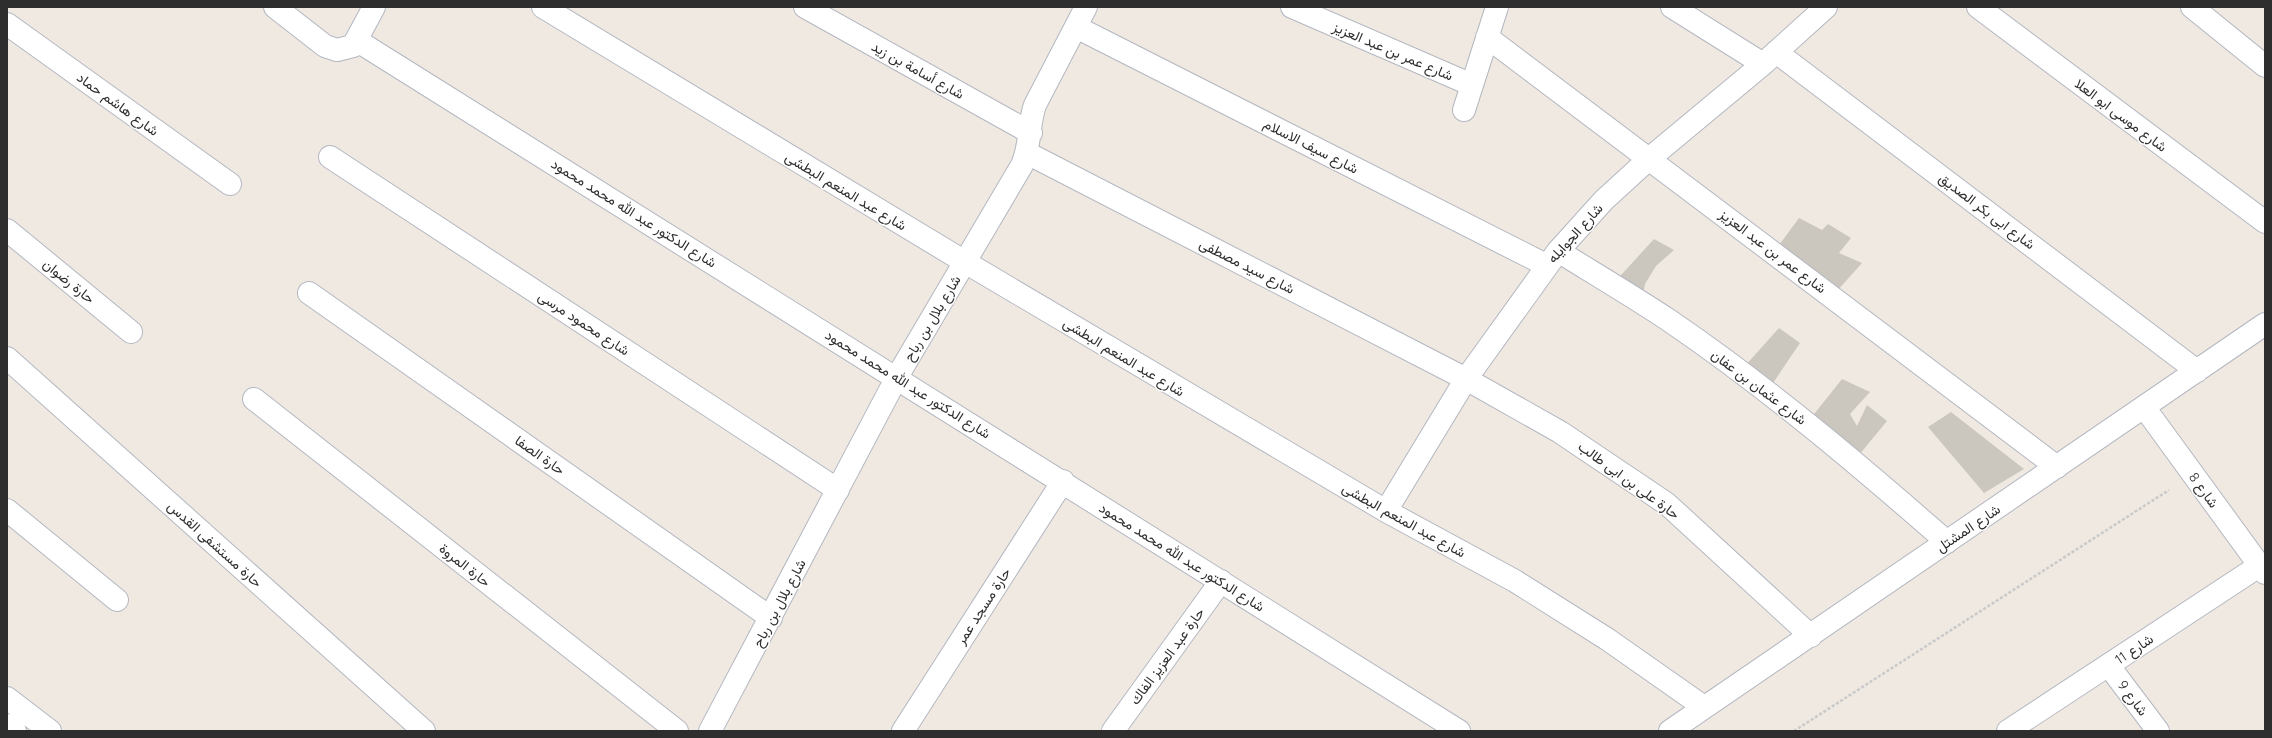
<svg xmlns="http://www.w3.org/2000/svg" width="2272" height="738" font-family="Quicksand,Vazirmatn,sans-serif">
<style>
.building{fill:#cbc7bf}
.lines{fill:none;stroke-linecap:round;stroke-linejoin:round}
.minor-casing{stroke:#b4b7c1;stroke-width:24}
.tertiary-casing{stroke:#b4b7c1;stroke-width:24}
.path{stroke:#c9c9c9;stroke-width:2.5;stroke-dasharray:3 2;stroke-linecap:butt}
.minor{stroke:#fff;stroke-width:22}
.tertiary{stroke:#fff;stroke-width:22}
.labels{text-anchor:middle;stroke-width:3;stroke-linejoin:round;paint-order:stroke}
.street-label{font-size:14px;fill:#2e2e2e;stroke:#fff}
</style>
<rect width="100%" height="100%" fill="#efe9e1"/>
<path class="building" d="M1799,218L1822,230L1828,224L1851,238L1839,253L1862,263L1837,291L1774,252Z
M1654,239L1674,250L1656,266L1645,284L1641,303L1612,285Z
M1779,328L1800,343L1771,386L1744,367Z
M1842,379L1870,392L1850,414L1857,426L1867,405L1887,421L1859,455L1811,418Z
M1951,412L2024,469L1984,493L1928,427Z"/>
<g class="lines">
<g class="minor-casing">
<path id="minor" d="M275,7L325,46L337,50L353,46L374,7
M543,7L965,262L1386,511L1515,581L1607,639L1704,707
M805,7L1031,133
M1292,7L1472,85
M1672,7L1763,64
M1978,7L2265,222
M2192,7L2265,66
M7,24L230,184
M1076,27L1546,265
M1487,37L2057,467
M356,40L1459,731
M1776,52L2197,371
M1464,110L1497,7
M1027,153L1466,379L1560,432L1667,504L1811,636
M330,157L838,490
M7,230L131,332
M1558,251C1595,274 1634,297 1670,321C1768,388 1858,464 1947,542
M309,293L771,618
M7,358L424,731
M254,399L677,731
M2144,407L2265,573
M7,510L117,600
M1386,511L1466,379L1558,251L1604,200L1650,158L1763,64L1826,7
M2109,666L2158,731
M710,731L897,377L1022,165C1031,145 1028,125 1035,105L1086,7
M903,731L1063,481
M1113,731L1221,581
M1670,731L2265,324
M2008,731L2259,566"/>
</g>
<g class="tertiary-casing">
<path id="tertiary" d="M7,698L50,731
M7,725L15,731"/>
</g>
<path class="path" d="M1794,731L2169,490"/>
<use href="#minor" class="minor"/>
<use href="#tertiary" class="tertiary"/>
</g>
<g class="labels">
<g class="street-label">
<text transform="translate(1393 51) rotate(23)" y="5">شارع عمر بن عبد العزيز</text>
<text transform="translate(918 70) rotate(29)" y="5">شارع أسامة بن زيد</text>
<text transform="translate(118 104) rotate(36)" y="5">شارع هاشم حماد</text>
<text transform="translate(2121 115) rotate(37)" y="5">شارع موسى ابو العلا</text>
<text transform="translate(1311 146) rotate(27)" y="5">شارع سيف الاسلام</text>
<text transform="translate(846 191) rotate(31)" y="5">شارع عبد المنعم البطشى</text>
<text transform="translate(1987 211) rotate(37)" y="5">شارع ابى بكر الصديق</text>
<text transform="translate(634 213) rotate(32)" y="5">شارع الدكتور عبد الله محمد محمود</text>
<text transform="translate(1575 233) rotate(-48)" y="5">شارع الجوايله</text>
<text transform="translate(1773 251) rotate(37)" y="5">شارع عمر بن عبد العزيز</text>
<text transform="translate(1247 266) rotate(27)" y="5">شارع سيد مصطفى</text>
<text transform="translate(69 281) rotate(39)" y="5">حارة رضوان</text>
<text transform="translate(932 318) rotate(-59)" y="5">شارع بلال بن رباح</text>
<text transform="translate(584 323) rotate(33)" y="5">شارع محمود مرسى</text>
<text transform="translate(1124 357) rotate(31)" y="5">شارع عبد المنعم البطشى</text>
<text transform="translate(908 384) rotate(32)" y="5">شارع الدكتور عبد الله محمد محمود</text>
<text transform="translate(1759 387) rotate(37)" y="5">شارع عثمان بن عفان</text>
<text transform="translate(540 455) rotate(35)" y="5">حارة الصفا</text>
<text transform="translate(1629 480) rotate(36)" y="5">حارة على بن ابى طالب</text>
<text transform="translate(2204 490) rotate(54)" y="5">شارع 8</text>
<text transform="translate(1404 520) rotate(29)" y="5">شارع عبد المنعم البطشى</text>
<text transform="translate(1968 528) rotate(-34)" y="5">شارع المشتل</text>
<text transform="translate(215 544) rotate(42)" y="5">حارة مستشفى القدس</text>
<text transform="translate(1182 557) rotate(32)" y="5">شارع الدكتور عبد الله محمد محمود</text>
<text transform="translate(465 565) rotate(38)" y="5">حارة المروة</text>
<text transform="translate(779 603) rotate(-62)" y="5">شارع بلال بن رباح</text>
<text transform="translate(983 606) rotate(-57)" y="5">حارة مسجد عمر</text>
<text transform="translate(2134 649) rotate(-34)" y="5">شارع 11</text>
<text transform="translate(1167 656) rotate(-54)" y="5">حارة عبد العزيز الفاك</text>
<text transform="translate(2133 698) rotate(53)" y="5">شارع 9</text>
</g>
</g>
<rect width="2272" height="738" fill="none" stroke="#2e2e2e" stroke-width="16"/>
</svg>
